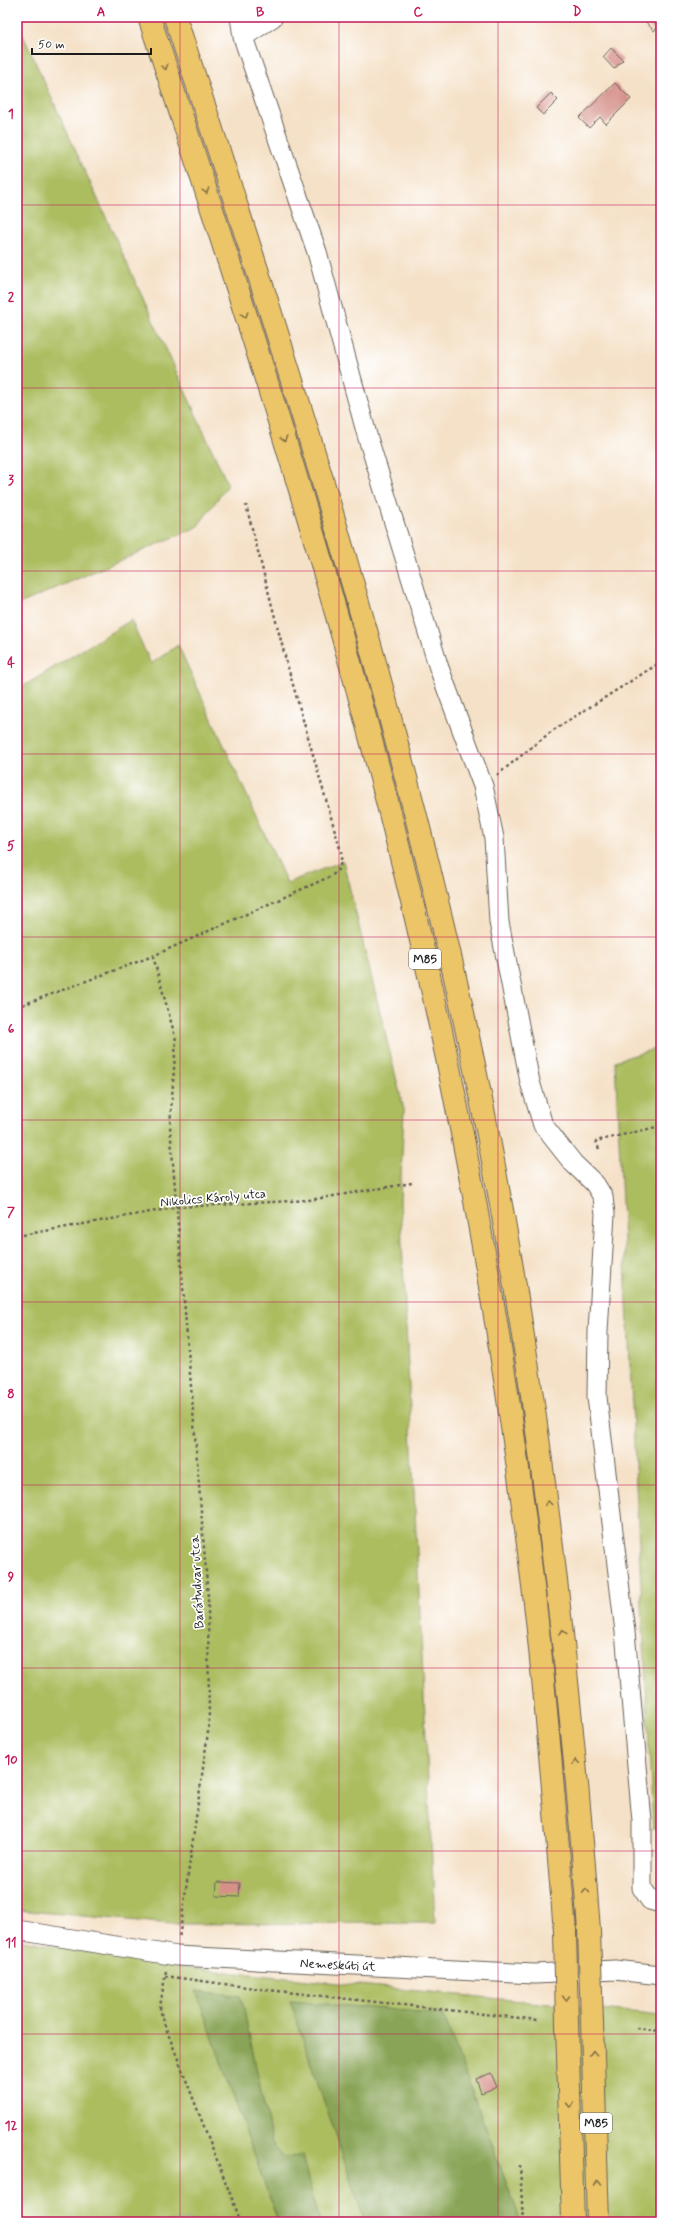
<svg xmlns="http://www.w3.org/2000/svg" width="678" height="2239" font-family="Mynerve,sans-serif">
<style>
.green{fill:#acbd60;stroke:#646c3e}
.forest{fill:#89a456;stroke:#526039}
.building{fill:#d69089}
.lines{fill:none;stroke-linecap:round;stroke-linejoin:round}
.street-casing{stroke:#686158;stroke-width:21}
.highway-casing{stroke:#686158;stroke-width:24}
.path{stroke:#686158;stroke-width:2.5;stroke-dasharray:3 3;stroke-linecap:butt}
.street{stroke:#fff;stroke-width:19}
.highway{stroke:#edc569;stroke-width:22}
.highway-bridge-casing{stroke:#686158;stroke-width:24;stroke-linecap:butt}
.highway-bridge{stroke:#edc569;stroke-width:22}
.oneway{stroke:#847042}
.grid{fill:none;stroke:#c2185b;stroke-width:1;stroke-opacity:0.55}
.labels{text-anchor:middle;stroke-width:3.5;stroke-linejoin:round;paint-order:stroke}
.shield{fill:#fff;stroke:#606060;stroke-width:1}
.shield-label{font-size:12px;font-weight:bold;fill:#1c1c1c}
.street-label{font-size:13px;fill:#1c1c1c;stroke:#fff}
.neatline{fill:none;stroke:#c2185b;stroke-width:1.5}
.grid-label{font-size:13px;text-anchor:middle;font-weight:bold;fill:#c2185b}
</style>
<rect width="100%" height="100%" fill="#fff"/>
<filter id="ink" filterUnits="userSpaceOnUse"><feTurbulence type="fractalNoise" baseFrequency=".025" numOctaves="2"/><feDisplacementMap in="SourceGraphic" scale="8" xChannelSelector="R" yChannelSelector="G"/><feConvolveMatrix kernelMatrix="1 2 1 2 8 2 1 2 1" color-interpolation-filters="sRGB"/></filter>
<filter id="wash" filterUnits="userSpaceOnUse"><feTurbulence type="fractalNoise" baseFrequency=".012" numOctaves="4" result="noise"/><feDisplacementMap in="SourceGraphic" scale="16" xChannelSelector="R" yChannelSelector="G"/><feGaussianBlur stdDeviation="0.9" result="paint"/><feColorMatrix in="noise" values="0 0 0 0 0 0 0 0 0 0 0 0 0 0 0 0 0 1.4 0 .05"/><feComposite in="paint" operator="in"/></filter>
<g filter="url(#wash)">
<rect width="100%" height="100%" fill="#f5e1c7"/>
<path class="green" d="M17,22L228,485L197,527L17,605Z
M131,620L151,664L178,645L287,883L343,861L404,1110L400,1201L435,1923L172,1924L17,1910V690Z
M661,1047V1828H653L615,1061Z
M17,1939L178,1967L661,2015V2222H17Z"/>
<path class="forest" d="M196,1991L241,1996L272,2143L284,2157L302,2156L319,2222H278Z
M290,2001L443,2014L521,2222H365Z"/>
<g id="blocks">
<path class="building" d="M650,17H657L661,21V24L654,31L645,21Z
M611,48L623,60L614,69L603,57Z
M615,83L631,99L606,124L600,117L589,128L579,118Z
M551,93L558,100L543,115L536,108Z
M217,1882L240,1883L239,1897L216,1896Z
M491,2073L497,2087L481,2093L476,2079Z"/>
</g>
</g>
<g filter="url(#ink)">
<use href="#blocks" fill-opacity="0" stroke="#686158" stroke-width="1"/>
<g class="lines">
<g class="street-casing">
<path id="street" d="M240,17L243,37
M273,17L243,37L245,43L317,252L367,435L439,668L483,786L494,838L499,922L530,1082L543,1125L573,1163L595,1184L603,1197L605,1214L598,1332L597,1397L625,1632L642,1821V1888L650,1900L661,1903
M17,1930L177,1956L535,1974L615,1970L661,1975"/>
</g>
<g class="highway-casing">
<path id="highway" d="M149,17C270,382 388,750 461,1128C491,1280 515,1433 533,1586C547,1701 555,1816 565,1931
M175,17C279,332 380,649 454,973C526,1288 565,1609 589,1930
M592,2023L598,2222
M567,2024L573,2222"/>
</g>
<path class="path" d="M497,775L552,731L661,662
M153,956L176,1040L170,1126L208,1597L209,1725L179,1939
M17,1007L153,956L329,877C340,871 342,864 341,852L287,664L246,505
M599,1149L596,1141L661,1126
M17,1236L178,1207L309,1200L412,1183
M166,1971L160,2007L162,2018L241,2222
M165,1976L268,1990L538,2020
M636,2028L661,2031
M520,2165L523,2222"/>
<use href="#street" class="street"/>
<use href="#highway" class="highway"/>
<g class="highway-bridge-casing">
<path id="highway-bridge" d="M589,1930L592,2023
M565,1931L567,2024"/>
</g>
<use href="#highway-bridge" class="highway-bridge"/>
</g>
<defs><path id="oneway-chevron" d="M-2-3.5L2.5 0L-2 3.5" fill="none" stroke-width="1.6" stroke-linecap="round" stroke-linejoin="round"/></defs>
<g class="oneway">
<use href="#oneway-chevron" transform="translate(165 67) rotate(72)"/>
<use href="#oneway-chevron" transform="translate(206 191) rotate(72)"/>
<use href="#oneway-chevron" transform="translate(245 315) rotate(73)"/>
<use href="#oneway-chevron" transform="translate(284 439) rotate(73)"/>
<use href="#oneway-chevron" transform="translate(548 1503) rotate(-97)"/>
<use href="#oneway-chevron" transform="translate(563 1632) rotate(-96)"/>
<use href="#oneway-chevron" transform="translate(576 1762) rotate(-95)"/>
<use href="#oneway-chevron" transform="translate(586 1891) rotate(-94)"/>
<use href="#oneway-chevron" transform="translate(566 1998) rotate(89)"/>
<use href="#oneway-chevron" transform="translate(593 2053) rotate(-93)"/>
<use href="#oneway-chevron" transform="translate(570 2105) rotate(88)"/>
<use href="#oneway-chevron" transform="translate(598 2183) rotate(-91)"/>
</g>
</g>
<path class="grid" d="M180,17V2222M339,17V2222M498,17V2222M17,205H661M17,388H661M17,571H661M17,754H661M17,937H661M17,1120H661M17,1302H661M17,1485H661M17,1668H661M17,1851H661M17,2034H661"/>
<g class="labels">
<g class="shield">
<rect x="409" y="949" width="32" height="20" rx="3"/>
<rect x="580" y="2113" width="32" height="20" rx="3"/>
</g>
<g class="shield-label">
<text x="425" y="963">M85</text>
<text x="596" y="2127">M85</text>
</g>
<g class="street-label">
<text transform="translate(213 1197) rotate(-5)" y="5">Nikolics Károly utca</text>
<text transform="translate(196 1582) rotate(-93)" y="5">Barátudvar utca</text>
<text transform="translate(338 1964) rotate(3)" y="5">Nemeskúti út</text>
</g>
</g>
<rect width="678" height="2239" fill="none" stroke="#fff" stroke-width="44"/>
<path d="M32 48v6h119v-6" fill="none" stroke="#1c1c1c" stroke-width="2"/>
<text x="38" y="48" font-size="12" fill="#1c1c1c" stroke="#ffffff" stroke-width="3" paint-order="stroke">50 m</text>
<rect x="22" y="22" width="634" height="2195" class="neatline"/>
<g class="grid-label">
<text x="101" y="16">A</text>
<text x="260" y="16">B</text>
<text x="418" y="16">C</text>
<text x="577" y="16">D</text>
<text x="11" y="118">1</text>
<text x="11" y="301">2</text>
<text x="11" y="484">3</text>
<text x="11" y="667">4</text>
<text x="11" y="850">5</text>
<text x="11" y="1033">6</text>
<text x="11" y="1216">7</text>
<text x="11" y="1398">8</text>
<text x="11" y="1581">9</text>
<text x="11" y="1764">10</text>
<text x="11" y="1947">11</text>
<text x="11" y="2130">12</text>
</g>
</svg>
